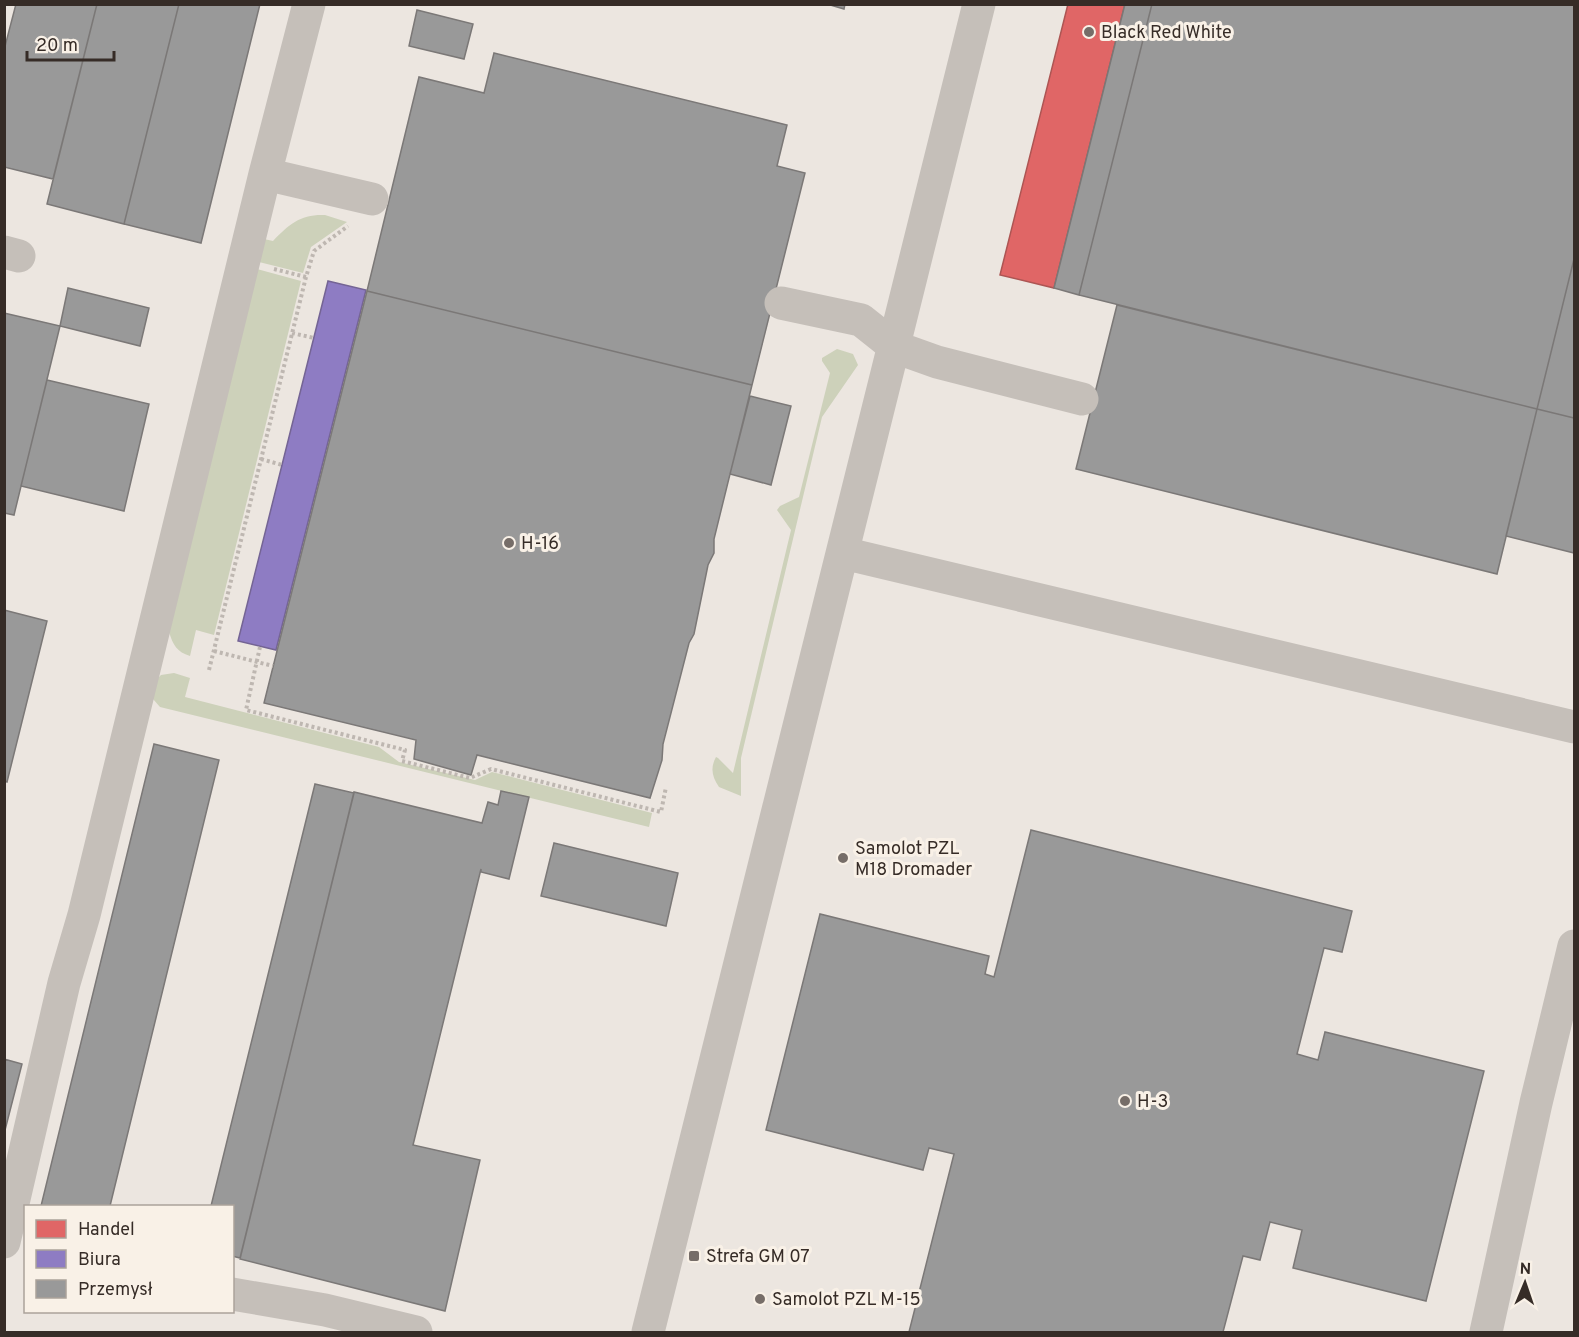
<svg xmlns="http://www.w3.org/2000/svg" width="1579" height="1337" font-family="Overpass,sans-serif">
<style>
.green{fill:#cdd1ba}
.shops{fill:#e06666;stroke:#ad5553;stroke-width:1.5}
.offices{fill:#8e7cc3;stroke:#746494;stroke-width:1.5}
.industry{fill:#999;stroke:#7b7877;stroke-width:1.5}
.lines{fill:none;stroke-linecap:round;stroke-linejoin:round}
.path{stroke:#beb7b1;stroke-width:4;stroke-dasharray:3 3;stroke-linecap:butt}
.minor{stroke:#c5bfb9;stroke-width:33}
.poi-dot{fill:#766d68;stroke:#f9f1e7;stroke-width:2}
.labels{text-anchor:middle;stroke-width:6;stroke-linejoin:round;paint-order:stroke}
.poi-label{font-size:18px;fill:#362c27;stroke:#f9f1e7;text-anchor:start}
</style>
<rect width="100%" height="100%" fill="#ece6e0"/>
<path class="green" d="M325,215L347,222L311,247L303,273L259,262L264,239L273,241C289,224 301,214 325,215Z
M257,269L301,281L214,635L196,630L190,656C177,652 173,645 169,632Z
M837,349L853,354L858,365L822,417L741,758V796L719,787C712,777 710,768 716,757L718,758L733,773L791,530L777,510L780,506L799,497L830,373L822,361V358Z
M174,673L190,678L185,697L379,747L399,762L475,780L492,772L652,813L649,827L160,707L153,699L155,681L161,675Z"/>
<path class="shops" d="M1068,4H1125L1054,288L1000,275Z"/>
<path class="offices" d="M328,281L366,290L276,650L238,641Z"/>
<path class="industry" d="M16,4H97L53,179L4,167V50Z
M97,4H179L124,224L47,204Z
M179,4H260L201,243L124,224Z
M827,4H845L844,9Z
M1125,4H1152L1079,295L1054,288Z
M1152,4H1574V259L1537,409L1079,295Z
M417,10L473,24L464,59L409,46Z
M494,53L787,125L777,166L805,173L752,385L367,291L419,77L484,93Z
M1574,259V418L1537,409Z
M68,288L149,308L140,346L60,326Z
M367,291L752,385L714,539V553L708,565L694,634L689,643L663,744L662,760L650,798L477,755L471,775L414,759L416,740L264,703Z
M1117,305L1537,409L1497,574L1076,469Z
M4,313L60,326L14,515L4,513Z
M47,380L149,404L124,511L21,486Z
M750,396L791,406L771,485L730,474Z
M1537,409L1574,418V553L1506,536Z
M4,610L47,621L7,782L4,781Z
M154,744L219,760L110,1206H41Z
M315,784L354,793L240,1258L232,1256V1206H211Z
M501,791L529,797L509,879L481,872V869L413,1145L480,1160L445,1311L240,1259L354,792L482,823L488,802L498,805Z
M1031,830L1352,911L1342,952L1324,948L1297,1054L1318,1060L1325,1032L1484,1071L1426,1301L1293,1268L1302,1230L1270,1222L1260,1260L1243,1256L1223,1332H909L954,1154L929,1148L923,1170L766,1130L820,914L989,956L985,974L994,977Z
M554,843L678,873L666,926L541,896Z
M4,1059L22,1064L4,1134Z"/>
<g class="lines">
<path class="path" d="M274,269L306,277L314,251L348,226
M292,333L314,338
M261,459L282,465
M260,647L246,710L405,750L402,761L470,778L491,769L661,812L666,787
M214,651L273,666
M209,670L306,277"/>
<path class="minor" d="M265,174L309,4
M4,252L19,256
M781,303L861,320L895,347L937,362L1082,399
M843,553L1574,727
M4,1242L64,983L84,915L265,174L372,199
M232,1294L325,1310L416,1332
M648,1332L979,4
M1486,1332L1536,1103L1574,946"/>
</g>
<g class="poi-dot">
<circle cx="1089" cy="32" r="6"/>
<circle cx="509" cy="543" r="6"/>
<circle cx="843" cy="858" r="6"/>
<circle cx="1125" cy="1101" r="6"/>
<rect x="688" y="1250" width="12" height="12" rx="3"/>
<circle cx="760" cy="1299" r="6"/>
</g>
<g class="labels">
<g class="poi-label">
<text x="1101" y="38">Black Red White</text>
<text x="521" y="549">H-16</text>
<text x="855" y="854">Samolot PZL<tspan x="855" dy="21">M18 Dromader</tspan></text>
<text x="1137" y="1107">H-3</text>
<text x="706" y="1262">Strefa GM 07</text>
<text x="772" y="1305">Samolot PZL M-15</text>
</g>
</g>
<rect width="1579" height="1337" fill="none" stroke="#362c27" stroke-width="12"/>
<rect x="24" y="1205" width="210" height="108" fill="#f9f1e7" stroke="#aba29a" stroke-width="1.5"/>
<rect x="36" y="1220" width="30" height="18" fill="#e06666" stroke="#aba29a" stroke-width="1.5"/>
<text x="78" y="1235" font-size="18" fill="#362c27">Handel</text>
<rect x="36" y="1250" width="30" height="18" fill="#8e7cc3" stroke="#aba29a" stroke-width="1.5"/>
<text x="78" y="1265" font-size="18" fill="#362c27">Biura</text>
<rect x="36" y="1280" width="30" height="18" fill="#999999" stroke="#aba29a" stroke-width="1.5"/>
<text x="78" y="1295" font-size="18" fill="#362c27">Przemysł</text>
<g transform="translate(1525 1283) rotate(2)" stroke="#f9f1e7" stroke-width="4.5" paint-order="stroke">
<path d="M0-4.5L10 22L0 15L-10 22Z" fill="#362c27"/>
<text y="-9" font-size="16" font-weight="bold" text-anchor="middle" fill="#362c27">N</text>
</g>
<path d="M27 51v9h87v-9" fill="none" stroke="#362c27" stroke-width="3"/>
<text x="36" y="51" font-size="18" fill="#362c27" stroke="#f9f1e7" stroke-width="4.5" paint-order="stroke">20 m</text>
</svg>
